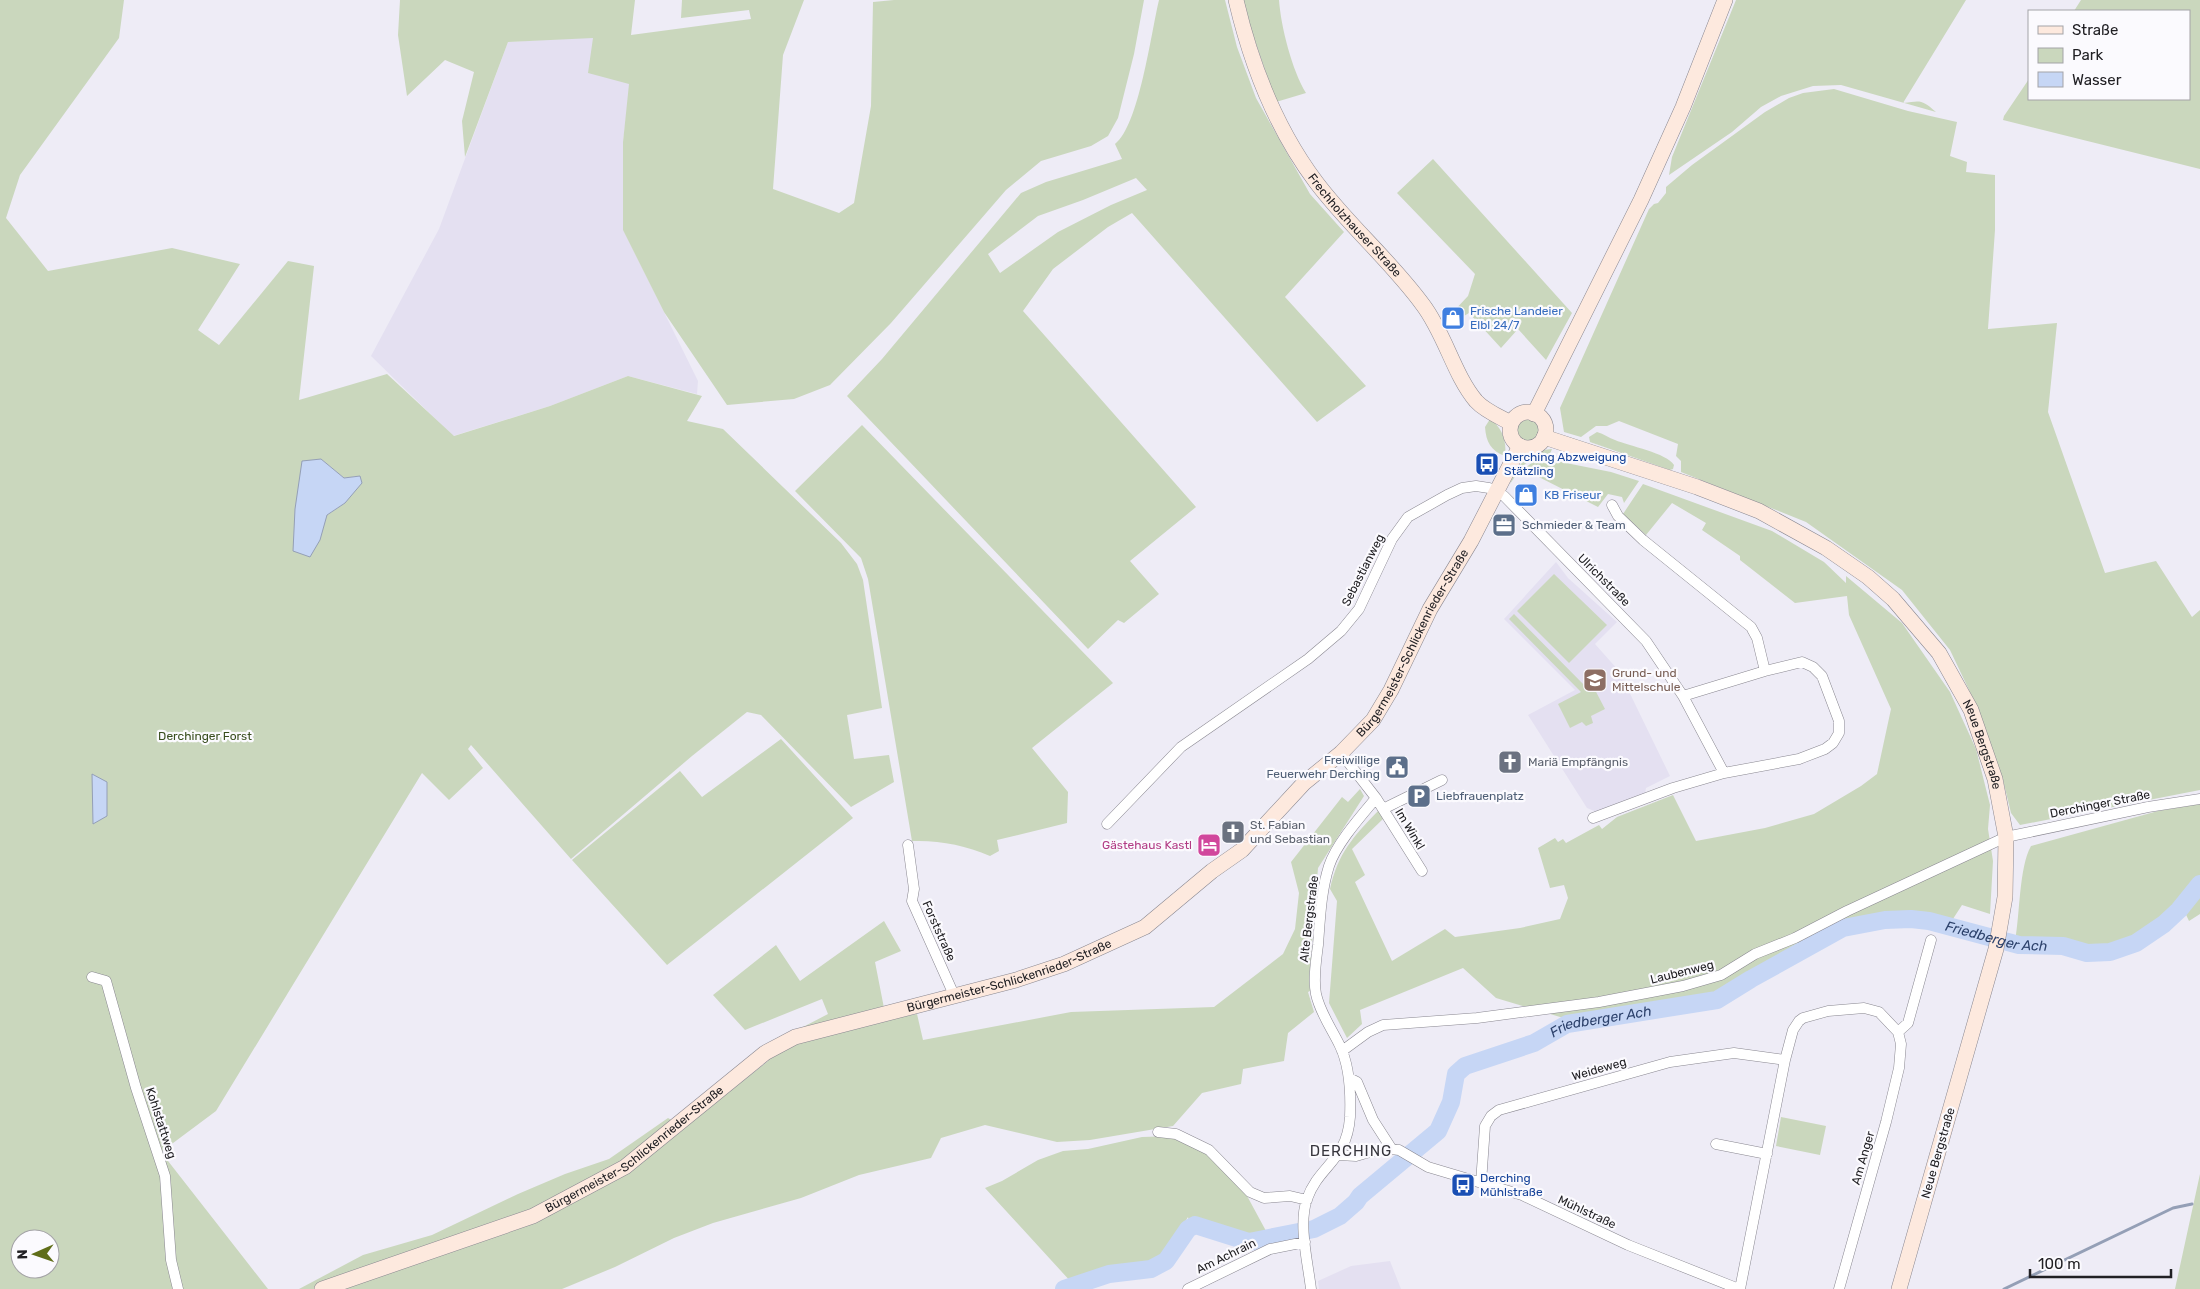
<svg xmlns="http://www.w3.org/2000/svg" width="2200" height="1289" font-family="Rubik,sans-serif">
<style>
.built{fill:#e4e0f1}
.green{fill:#cad7bd;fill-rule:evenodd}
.water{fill:#c6d6f5;stroke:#949fb6}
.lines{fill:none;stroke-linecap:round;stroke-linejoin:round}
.stream{stroke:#949fb6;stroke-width:3}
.river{stroke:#c6d6f5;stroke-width:18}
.street-casing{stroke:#898790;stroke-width:11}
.secondary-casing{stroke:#898790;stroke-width:16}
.street{stroke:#fff;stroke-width:10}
.secondary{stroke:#fde9de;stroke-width:15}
.labels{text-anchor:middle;stroke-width:4.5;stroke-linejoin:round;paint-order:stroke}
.street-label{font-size:12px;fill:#212024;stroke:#fbfafe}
.shop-label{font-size:12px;fill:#366cbe;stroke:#fbfafe;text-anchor:start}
.transit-label{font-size:12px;fill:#164399;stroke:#fbfafe;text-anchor:start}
.service-label{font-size:12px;fill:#4e5e75;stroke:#fbfafe;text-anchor:start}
.education-label{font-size:12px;fill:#785e54;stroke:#fbfafe;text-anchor:start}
.park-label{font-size:12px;fill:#384d1d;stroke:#fbfafe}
.worship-label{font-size:12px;fill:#5b616d;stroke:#fbfafe;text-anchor:start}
.hotel-label{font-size:12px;fill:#b23c85;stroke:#fbfafe;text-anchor:end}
.water-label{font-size:14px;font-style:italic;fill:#2d426c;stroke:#fbfafe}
.quarter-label{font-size:15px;letter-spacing:1px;fill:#36353c;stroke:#fbfafe}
</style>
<rect width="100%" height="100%" fill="#eeecf6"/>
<path class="built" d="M594,37L630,83L623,142L624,231L698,381L697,394L628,376L550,406L453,436L371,356L439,229L508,42Z
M1556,562L1568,578L1617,622L1595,644L1619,671L1670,776L1646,788L1645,793L1599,813L1587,808L1528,715L1575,690L1504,619Z
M1390,1261L1401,1289H1319L1318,1281L1351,1266Z"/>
<path class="green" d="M0,0H124L119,38L20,175L6,218L48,271L172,248L240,264L198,330L219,345L288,261L314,266L299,400L387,374L454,436L550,406L628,376L702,396L687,421L723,429L841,543L857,564L863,580L882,708L847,715L854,759L889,755L894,782L851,807L761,715L747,712L692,756L571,859L471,745L468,749L483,768L449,800L422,773L216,1111L161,1152L268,1289H180L161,1177L174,1289H0ZM321,459L344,478L360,476L345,503L327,515ZM20,1239H50V1269H20Z
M400,0H635L631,35L751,19L749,10L681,18L682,0H804L783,55L773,189L839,213L854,203L871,106L873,2L894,0H1144L1134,54L1118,118L1108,136L1091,146L1041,161L1006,190L891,323L830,385L794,399L727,405L664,312L623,230V142L629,84L588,73L593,38L508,42L465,157L462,121L474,72L445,60L407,96L398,35Z
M1159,0H1225L1237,47L1256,98L1310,194L1344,232L1285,297L1366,386L1317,422L1132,213L1108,227L1053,269L1023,311L1196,507L1130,561L1159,594L1124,623L1118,620L1088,649L847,396L882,359L1021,193L1046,182L1122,159L1115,144C1139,126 1151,33 1159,0ZM1136,178L1147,190L1111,205L1058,232L1000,273L988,254L1038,216L1083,200Z
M1241,0H1279C1281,27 1292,70 1306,93L1276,102Z
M1736,0H1966L1903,103C1921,101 1921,99 1936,112L1841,85L1813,86L1781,96L1761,107L1732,132L1669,175L1672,157Z
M2081,0H2200V169L2003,120L2004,116L2029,79V99H2189V11H2074Z
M1834,89L1908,111L1957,122L1950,156L1967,162L1966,172L1995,175V230L1988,329L2057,323L2048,412L2105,573L2156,561L2192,617L2200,610V790L2020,825L2011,813L2003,780L1979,711L1950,650L1902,590L1806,522L1681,472V461L1676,456L1678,444L1619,421L1607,426H1596L1581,437L1564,432L1560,408L1649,209L1654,204L1658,203L1666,193V187L1692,165L1765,112L1789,98L1803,93Z
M1433,159L1572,313L1546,360L1518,329L1501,348L1469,313L1459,319L1452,313L1468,296L1475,274L1397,193Z
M1514 430a13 13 0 1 1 26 0a13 13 0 1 1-26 0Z
M1490,419C1502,427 1507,441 1505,456C1491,451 1486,442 1485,427Z
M862,425L1113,683L1032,748L1068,792L1067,823L997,840L999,851L990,856C965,845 939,840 912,841L868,579L861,558L795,491Z
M1597,432C1604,434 1609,438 1615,440C1629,446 1667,453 1674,465L1673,469L1670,470L1590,442L1589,437Z
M1552,449L1550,454C1528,457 1522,466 1510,484C1518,463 1528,451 1552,449Z
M1536,459H1546L1611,472L1639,481L1624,503L1622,497L1608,494L1598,507L1525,470L1522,471Z
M1643,484L1772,531L1824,562L1846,583V576L1902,623L1950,692L1976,749L1990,805L1988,829L1993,861L1990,914L1962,905L1951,922L1925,915L1906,914L1840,925L1715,996L1577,1022L1496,998L1463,968L1360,1010L1362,1024L1347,1038L1329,1003L1337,901L1330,889C1338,853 1353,837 1378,811L1383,819L1352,849L1365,875L1355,882L1392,961L1445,929L1455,937L1520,928L1560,919L1568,898L1564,885L1550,888L1538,848L1555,838L1558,842L1563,839L1566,843L1599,825L1602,829L1617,817L1673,795L1696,841L1765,828L1814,814L1861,786L1877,774L1891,709L1849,615L1847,596L1795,603L1740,560V556L1702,530L1706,523L1672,503L1646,535L1623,514Z
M1554,574L1607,625L1569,663L1517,611Z
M1514,614L1588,689L1593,686L1605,709L1591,716L1593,723L1586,726L1582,722L1570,728L1558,704L1581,692L1509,619Z
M781,739L853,818L667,965L572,860L680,771L702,797Z
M1360,789L1364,796L1318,868L1309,980L1310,991L1308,992L1314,1012L1288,1033L1284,1061L1243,1069L1241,1084L1202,1093L1173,1126L1090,1140L1057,1142L985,1125L941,1138L931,1158L859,1175L801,1198L713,1223L674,1238L615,1267L562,1289H299L363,1255L432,1235L518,1194L565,1174L609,1159L668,1118L684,1127L768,1061L780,1039L828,1014L822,999L745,1030L713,995L776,945L800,981L884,921L901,951L875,962L884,1008L896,1018L917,1014L923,1040L1071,1012L1214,1007L1283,954L1295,929L1299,893L1291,862L1342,797L1348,802Z
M2200,804V914L2189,921L2180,902L2132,938L2109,948L2088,949L2058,939L2015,941C2020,914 2019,867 2031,846L2158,811Z
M1781,1117L1826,1126L1820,1155L1776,1146Z
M1174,1136L1206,1154L1246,1194L1272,1242L1248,1246L1201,1232L1192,1234L1188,1217L1163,1259L1146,1267L1112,1271L1072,1283L985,1188L1002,1181L1038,1160L1063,1151L1088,1149L1142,1137Z
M2200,1174V1289H2175Z"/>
<path class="water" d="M321,459L344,478L360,476L362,483L345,503L327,515L320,540L310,557L293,551L295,509L302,461Z
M92,774L107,782V816L93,824Z"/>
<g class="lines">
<path class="stream" d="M2004,1289L2148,1220L2173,1208L2192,1204"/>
<path class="river" id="s1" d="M1064,1289L1109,1274L1151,1269L1166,1261L1188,1229L1195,1225L1249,1242L1314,1229L1340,1216L1356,1202L1360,1196L1438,1131L1451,1102L1456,1074L1465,1066L1534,1043L1567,1024L1717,1000L1751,979L1843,928L1885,920L1911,919L1929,921L2019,945L2063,946L2087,953L2110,952L2136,943L2164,924L2179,910L2200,884"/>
<g class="street-casing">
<path id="street" d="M1612,505L1618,516L1643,540L1751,627L1757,638L1765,671
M1341,753L1376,798L1422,871
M1383,809L1442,780
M1593,818L1673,788L1724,773L1799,759L1825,749L1833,743L1839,733V721L1822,676L1813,667L1802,662L1765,671L1683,696
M1107,824L1181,747L1308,659L1341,631L1359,609L1392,539L1408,517L1447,495L1462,488L1476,486L1489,488L1504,496L1646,641L1683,696L1724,773
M908,845L914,889L912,901L954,995
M92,977L106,981L136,1088L165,1176L171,1260L178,1289
M1898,1032L1908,1023L1931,940
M1342,1051L1368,1032L1383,1025L1477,1018L1599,1002L1683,986L1721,975L1755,954L1795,938L1847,911L2006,837L2148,807L2200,799
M1349,1078L1357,1082L1373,1120L1391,1148
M1158,1132L1176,1134L1209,1150L1250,1192L1264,1198L1290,1196L1307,1200
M1716,1144L1767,1154
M1339,1155L1356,1156L1384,1148L1399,1150L1428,1167L1522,1195L1628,1245L1739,1289
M1481,1183L1485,1126L1491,1116L1499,1110L1670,1062L1734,1053L1785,1060
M1188,1289L1270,1249L1305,1242
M1311,1289C1308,1263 1298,1224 1307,1199C1319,1165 1347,1161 1350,1117C1351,1093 1350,1067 1340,1046C1332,1029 1320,1013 1316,994C1313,979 1316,961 1318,945C1320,919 1321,891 1329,866C1336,844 1361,816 1376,798
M1740,1289L1785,1060L1793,1030L1799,1021L1803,1018L1828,1011L1864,1008L1879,1012L1898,1032L1901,1044L1899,1068L1886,1122L1839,1289"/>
</g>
<g class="secondary-casing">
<g id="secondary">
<path id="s2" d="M1236,0C1251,64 1277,130 1316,182C1349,226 1391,261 1423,305C1445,334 1454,375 1476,401C1485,411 1500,417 1511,423"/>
<circle cx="1528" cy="430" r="18"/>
<path d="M1534,414L1641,200L1683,107L1725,0"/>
<path id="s3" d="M1544,437L1697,487L1759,511L1826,548L1868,577L1893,599L1939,653L1971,710L1995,779L2006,837L2005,897L1996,949L1899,1289"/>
<path id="s4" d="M322,1289L533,1216L625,1167L765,1053L795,1037L1016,980L1064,964L1145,927L1212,871L1242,850L1304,783L1341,753L1373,720L1391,690L1430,609L1471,541L1520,446"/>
</g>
</g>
<use href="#street" class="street"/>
<use href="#secondary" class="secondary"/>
</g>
<defs>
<g id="shop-square" transform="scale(1.25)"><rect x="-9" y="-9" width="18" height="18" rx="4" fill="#3f7fe0" stroke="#fbfafe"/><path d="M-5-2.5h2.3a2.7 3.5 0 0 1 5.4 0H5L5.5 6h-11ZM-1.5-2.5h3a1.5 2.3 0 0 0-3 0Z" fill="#fff"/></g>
<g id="bus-square" transform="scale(1.25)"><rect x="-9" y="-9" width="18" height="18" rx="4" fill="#1a4fb4" stroke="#fbfafe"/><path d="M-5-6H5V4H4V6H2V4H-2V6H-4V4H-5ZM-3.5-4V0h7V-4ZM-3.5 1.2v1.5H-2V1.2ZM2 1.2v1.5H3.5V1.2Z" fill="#fff"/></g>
<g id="office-square" transform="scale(1.25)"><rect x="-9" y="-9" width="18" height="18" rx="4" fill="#5c6f8a" stroke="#fbfafe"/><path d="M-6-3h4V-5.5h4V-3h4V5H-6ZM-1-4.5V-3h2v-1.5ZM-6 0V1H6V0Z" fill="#fff"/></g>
<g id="school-square" transform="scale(1.25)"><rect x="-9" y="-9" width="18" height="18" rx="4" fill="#8d6e63" stroke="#fbfafe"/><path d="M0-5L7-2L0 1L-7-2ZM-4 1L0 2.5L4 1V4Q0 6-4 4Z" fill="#fff"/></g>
<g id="church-square" transform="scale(1.25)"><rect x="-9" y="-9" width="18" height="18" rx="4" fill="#6b7280" stroke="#fbfafe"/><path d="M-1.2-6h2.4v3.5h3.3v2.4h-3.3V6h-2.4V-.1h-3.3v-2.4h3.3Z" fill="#fff"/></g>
<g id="civic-square" transform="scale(1.25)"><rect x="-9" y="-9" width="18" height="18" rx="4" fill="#5c6f8a" stroke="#fbfafe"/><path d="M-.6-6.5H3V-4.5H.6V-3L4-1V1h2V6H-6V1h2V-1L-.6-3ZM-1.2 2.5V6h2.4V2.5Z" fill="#fff"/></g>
<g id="parking-square" transform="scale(1.25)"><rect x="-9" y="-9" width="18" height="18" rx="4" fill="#5c6f8a" stroke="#fbfafe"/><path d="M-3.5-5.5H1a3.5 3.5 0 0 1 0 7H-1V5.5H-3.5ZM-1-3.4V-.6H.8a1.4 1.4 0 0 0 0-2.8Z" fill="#fff"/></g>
<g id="hotel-square" transform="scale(1.25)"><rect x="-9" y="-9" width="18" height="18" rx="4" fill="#d1479c" stroke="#fbfafe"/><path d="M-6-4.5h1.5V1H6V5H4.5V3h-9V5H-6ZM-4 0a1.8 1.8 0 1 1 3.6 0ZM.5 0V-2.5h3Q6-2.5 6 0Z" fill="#fff"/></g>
</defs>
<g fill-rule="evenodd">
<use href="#shop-square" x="1453" y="318"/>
<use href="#bus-square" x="1487" y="464"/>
<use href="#shop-square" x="1526" y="495"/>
<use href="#office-square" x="1504" y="525"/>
<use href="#school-square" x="1595" y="680"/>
<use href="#church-square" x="1510" y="762"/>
<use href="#civic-square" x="1397" y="767"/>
<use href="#parking-square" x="1419" y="796"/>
<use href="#church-square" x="1233" y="832"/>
<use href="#hotel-square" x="1209" y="845"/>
<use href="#bus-square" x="1463" y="1185"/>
</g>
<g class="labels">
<g class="street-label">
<text dy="4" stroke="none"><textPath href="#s2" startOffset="258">Frechholzhauser Straße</textPath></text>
<text transform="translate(1363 570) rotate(-63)" y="4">Sebastianweg</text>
<text transform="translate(1604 580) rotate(45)" y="4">Ulrichstraße</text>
<text dy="4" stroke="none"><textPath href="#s4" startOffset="1305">Bürgermeister-Schlickenrieder-Straße</textPath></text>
<text dy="4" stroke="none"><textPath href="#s3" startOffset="561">Neue Bergstraße</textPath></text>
<text transform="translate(2100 804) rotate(-11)" y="4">Derchinger Straße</text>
<text transform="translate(1410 829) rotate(59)" y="4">Im Winkl</text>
<text transform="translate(1309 919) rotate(-83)" y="4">Alte Bergstraße</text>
<text transform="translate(939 931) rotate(66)" y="4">Forststraße</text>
<text transform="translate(1682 972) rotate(-14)" y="4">Laubenweg</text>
<text dy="4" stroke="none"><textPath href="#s4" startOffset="765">Bürgermeister-Schlickenrieder-Straße</textPath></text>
<text transform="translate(1599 1069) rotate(-16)" y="4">Weideweg</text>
<text transform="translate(161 1123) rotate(72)" y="4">Kohlstattweg</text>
<text dy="4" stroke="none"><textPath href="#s4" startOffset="345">Bürgermeister-Schlickenrieder-Straße</textPath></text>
<text transform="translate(1938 1153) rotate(-74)" y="4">Neue Bergstraße</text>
<text transform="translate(1863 1158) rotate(-74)" y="4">Am Anger</text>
<text transform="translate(1587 1212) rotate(25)" y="4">Mühlstraße</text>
<text transform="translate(1226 1256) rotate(-26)" y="4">Am Achrain</text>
</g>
<g class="shop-label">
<text x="1470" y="315">Frische Landeier<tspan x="1470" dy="14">Elbl 24/7</tspan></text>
<text x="1544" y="499">KB Friseur</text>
</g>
<g class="transit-label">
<text x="1504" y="461">Derching Abzweigung<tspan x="1504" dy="14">Stätzling</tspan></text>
<text x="1480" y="1182">Derching<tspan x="1480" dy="14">Mühlstraße</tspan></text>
</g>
<g class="service-label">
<text x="1522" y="529">Schmieder &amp; Team</text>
<text x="1380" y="764" text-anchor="end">Freiwillige<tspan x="1380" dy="14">Feuerwehr Derching</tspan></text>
<text x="1436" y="800">Liebfrauenplatz</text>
</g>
<g class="education-label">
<text x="1612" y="677">Grund- und<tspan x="1612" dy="14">Mittelschule</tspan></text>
</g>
<g class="park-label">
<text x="205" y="740">Derchinger Forst</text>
</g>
<g class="worship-label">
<text x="1528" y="766">Mariä Empfängnis</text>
<text x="1250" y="829">St. Fabian<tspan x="1250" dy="14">und Sebastian</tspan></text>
</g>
<g class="hotel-label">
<text x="1192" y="849">Gästehaus Kastl</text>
</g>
<g class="water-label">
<text dy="5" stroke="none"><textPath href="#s1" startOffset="1072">Friedberger Ach</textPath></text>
<text dy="5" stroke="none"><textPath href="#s1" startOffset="652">Friedberger Ach</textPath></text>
</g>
<g class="quarter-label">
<text x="1351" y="1156">DERCHING</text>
</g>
</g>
<rect x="2028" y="10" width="162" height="90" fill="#fbfafe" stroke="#a4a3a7"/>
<rect x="2038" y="26" width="25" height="8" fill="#fde9de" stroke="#a4a3a7"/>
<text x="2072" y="35" font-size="15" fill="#212024">Straße</text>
<rect x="2038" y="48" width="25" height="15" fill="#cad7bd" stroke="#a4a3a7"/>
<text x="2072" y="60" font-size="15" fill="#212024">Park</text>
<rect x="2038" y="72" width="25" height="15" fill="#c6d6f5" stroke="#a4a3a7"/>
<text x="2072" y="85" font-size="15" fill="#212024">Wasser</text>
<g transform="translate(35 1254) rotate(268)"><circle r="24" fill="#fbfafe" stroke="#a4a3a7"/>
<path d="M0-4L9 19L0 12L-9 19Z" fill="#606e19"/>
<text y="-8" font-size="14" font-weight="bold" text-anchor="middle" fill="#212024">N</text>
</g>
<path d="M2030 1269v8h141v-8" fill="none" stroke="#212024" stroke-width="2.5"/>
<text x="2038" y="1269" font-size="15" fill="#212024" stroke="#fbfafe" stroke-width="4" paint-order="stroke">100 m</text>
</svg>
